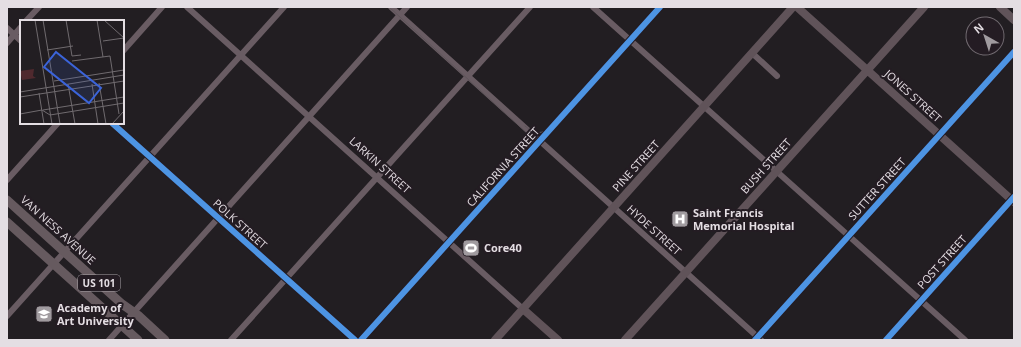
<svg xmlns="http://www.w3.org/2000/svg" width="1021" height="347" font-family="'Open Sans',sans-serif">
<style>
.lines{fill:none;stroke-linecap:round;stroke-linejoin:round}
.minor{stroke:#695c63;stroke-width:6}
.major{stroke:#605359;stroke-width:8}
.highway{stroke:#665a5f;stroke-width:9}
.tram{stroke:#5e555a;stroke-width:1}
.cycleway-casing{stroke:#241c23;stroke-width:8}
.cycleway{stroke:#4d94e3;stroke-width:6}
.labels{text-anchor:middle;stroke-width:4;stroke-linejoin:round;paint-order:stroke}
.shield{fill:#241c23;stroke:#aaa4a9;stroke-width:1}
.shield-label{font-size:10px;font-weight:bold;fill:#e4dee3}
.street-label{font-size:11px;fill:#e4dee3;stroke:#241c23}
.poi-label{font-size:11px;font-weight:bold;fill:#e4dee3;stroke:#241c23;text-anchor:start}
.inset-road{fill:none;stroke:#706b6f;stroke-width:1}
.view{fill:#3b64da;fill-opacity:0.15;stroke:#3b64da;stroke-width:2}
.inset-edge{fill:none;stroke:#e4dee3;stroke-width:2}
</style>
<rect width="100%" height="100%" fill="#221e22"/>
<g class="lines">
<path class="minor" d="M187,7L523,309
M391,7L761,340
M593,7L965,340
M26,21L39,7
M7,28L21,41
M7,43L21,27
M123,51L162,7
M752,53L777,76
M112,123L355,340
M7,180L58,123
M7,316L284,7
M756,339L1014,52
M109,340L407,7
M231,340L530,7
M361,340L660,7
M886,340L1014,197"/>
<path class="major" d="M797,7L1014,202
M1000,7L1014,20
M523,309L558,340
M495,340L793,7
M625,340L924,7"/>
<path class="highway" d="M7,200L122,304L139,316L165,340
M7,222L138,340"/>
<path class="tram" d="M389,7L528,134L531,144L527,154
M525,126C534,134 542,135 551,127
M363,340L663,7"/>
<g class="cycleway-casing">
<path id="cycleway" d="M112,123L355,340
M361,340L660,7
M755,340L1014,52
M886,340L1014,197"/>
</g>
<use href="#cycleway" class="cycleway"/>
</g>
<defs>
<g id="hospital-square" transform="scale(0.9)"><rect x="-9" y="-9" width="18" height="18" rx="4" fill="#a09b9f" stroke="#241c23"/><path d="M-5-5h3v3.5h4V-5h3V5h-3V1.5h-4V5h-3Z" fill="#fff"/></g>
<g id="stadium-square" transform="scale(0.9)"><rect x="-9" y="-9" width="18" height="18" rx="4" fill="#a09b9f" stroke="#241c23"/><path d="M0-5a6.5 5 0 1 0 0 10a6.5 5 0 1 0 0-10ZM-3.5-1.8h7v3.6h-7Z" fill="#fff"/></g>
<g id="university-square" transform="scale(0.9)"><rect x="-9" y="-9" width="18" height="18" rx="4" fill="#a09b9f" stroke="#241c23"/><path d="M0-5L7-2L0 1L-7-2ZM-4 1L0 2.5L4 1V4Q0 6-4 4Z" fill="#fff"/></g>
</defs>
<g fill-rule="evenodd">
<use href="#hospital-square" x="680" y="219"/>
<use href="#stadium-square" x="471" y="248"/>
<use href="#university-square" x="44" y="314"/>
</g>
<g class="labels">
<rect class="shield" x="78" y="275" width="42" height="16" rx="3"/>
<g class="shield-label">
<text x="99" y="287">US 101</text>
</g>
<g class="street-label">
<text transform="translate(913 96) rotate(42)" y="4">JONES STREET</text>
<text transform="translate(380 165) rotate(42)" y="4">LARKIN STREET</text>
<text transform="translate(636 166) rotate(-48)" y="4">PINE STREET</text>
<text transform="translate(766 166) rotate(-48)" y="4">BUSH STREET</text>
<text transform="translate(503 167) rotate(-48)" y="4">CALIFORNIA STREET</text>
<text transform="translate(877 189) rotate(-48)" y="4">SUTTER STREET</text>
<text transform="translate(240 224) rotate(42)" y="4">POLK STREET</text>
<text transform="translate(58 230) rotate(42)" y="4">VAN NESS AVENUE</text>
<text transform="translate(654 230) rotate(42)" y="4">HYDE STREET</text>
<text transform="translate(942 262) rotate(-48)" y="4">POST STREET</text>
</g>
<g class="poi-label">
<text x="693" y="217">Saint Francis<tspan x="693" dy="13">Memorial Hospital</tspan></text>
<text x="484" y="252">Core40</text>
<text x="57" y="312">Academy of<tspan x="57" dy="13">Art University</tspan></text>
</g>
</g>
<g transform="translate(20 20)">
<rect width="104" height="104" fill="#221e22"/>
<path d="M14,49L13,56L16,58L2,60L0,51Z" fill="#4f292e"/>
<path class="inset-road" d="M15,0L32,104M23,0L40,104M46,0L52,36L61,35M77,0L83,37M84,0L104,18M83,21L104,18M27,30L53,26M52,41L90,36L99,94M34,61L104,50M79,63L86,104M48,64L55,104M72,64L78,104M0,72L104,55M19,73L24,104M0,77L104,61M23,90L104,77M0,94L22,90L30,95L104,83M92,104L104,91"/>
<path class="view" d="M36,32L81,68L69,83L24,47Z"/>
<rect width="104" height="104" class="inset-edge"/>
</g>
<rect width="1021" height="347" fill="none" stroke="#e4dee3" stroke-width="16"/>
<g transform="translate(985 36) rotate(321)"><circle r="19" fill="#241c23" stroke="#716a70"/>
<path d="M0-3L7 15L0 10L-7 15Z" fill="#a09b9f"/>
<text y="-6" font-size="11" font-weight="bold" text-anchor="middle" fill="#e4dee3">N</text>
</g>
</svg>
